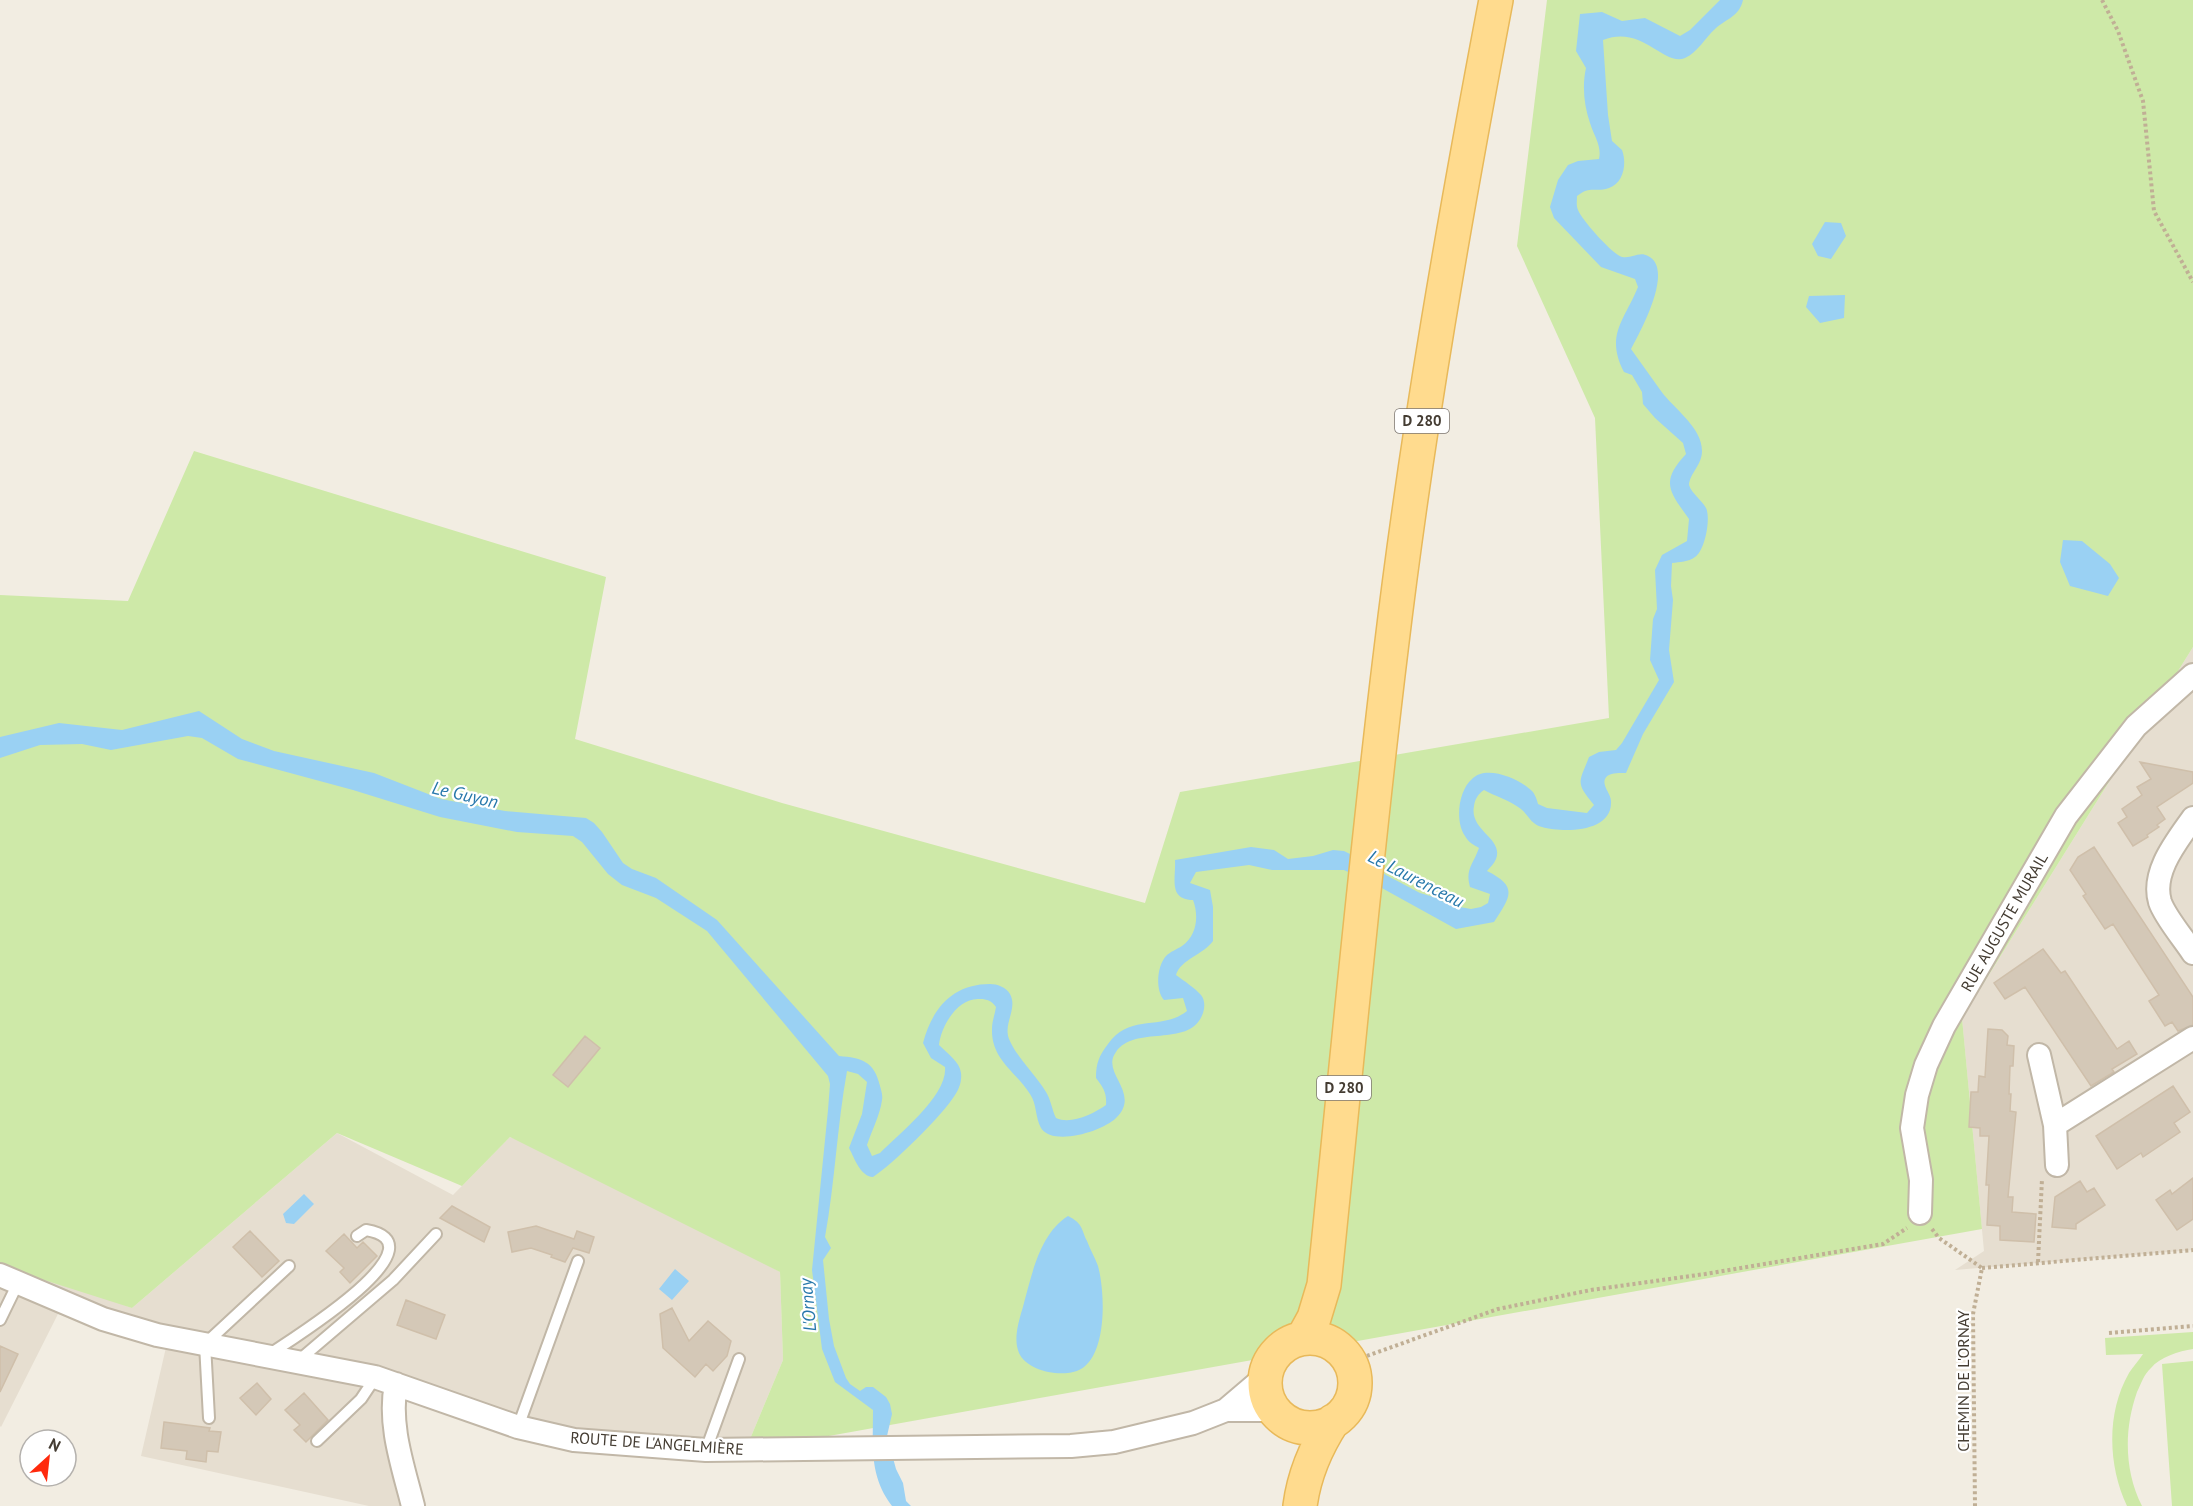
<svg xmlns="http://www.w3.org/2000/svg" width="2193" height="1506" font-family="'PT Sans',sans-serif">
<style>
.residential{fill:#e6ded0}
.green{fill:#cee9a8}
.water{fill:#9ad1f3}
.building{fill:#d4c8b7;stroke:#cfbfaa;stroke-width:1.5}
.lines{fill:none;stroke-linecap:round;stroke-linejoin:round}
.lane-casing{stroke:#c1b7a7;stroke-width:14}
.street-casing{stroke:#c1b7a7;stroke-width:26}
.primary-casing{stroke:#e8b95a;stroke-width:36}
.path{stroke:#c0af95;stroke-width:4;stroke-dasharray:3 3;stroke-linecap:butt}
.lane{stroke:#fff;stroke-width:10}
.street{stroke:#fff;stroke-width:22}
.primary{stroke:#ffdb8e;stroke-width:33}
.labels{text-anchor:middle;stroke-width:4.5;stroke-linejoin:round;paint-order:stroke}
.shield{fill:#fff;stroke:#7c7670;stroke-width:1.5}
.shield-label{font-size:15px;font-weight:bold;fill:#443c32}
.street-label{font-size:16px;fill:#443c32;stroke:#fff}
.water-label{font-size:18px;font-style:italic;fill:#2778ab;stroke:#fff}
</style>
<rect width="100%" height="100%" fill="#f2ede2"/>
<path class="residential" d="M2193,647V1250L1955,1270L1984,1251L1962,1018Z
M337,1133L453,1195L510,1137L615,1177L780,1272L783,1360L745,1451L572,1437L383,1381L401,1506H369L141,1456L167,1343L58,1314L1,1427L0,1426V1258L132,1308Z"/>
<path class="green" d="M1547,0H2193V647L1962,1018L1982,1229L745,1451L783,1360L780,1272L510,1137L462,1186L337,1133L132,1308L0,1266V595L128,601L194,451L606,577L575,739L782,803L1145,903L1180,792L1609,718L1595,418L1517,246Z
M2193,1332V1349C2179,1351 2160,1357 2151,1368C2144,1374 2141,1384 2137,1392C2124,1429 2124,1470 2142,1506H2127C2108,1466 2106,1413 2129,1373C2133,1367 2139,1360 2143,1354L2106,1355L2105,1338Z
M2193,1361V1506H2172L2162,1364Z"/>
<path class="water" d="M1720,0H1743C1739,17 1727,18 1715,29C1705,38 1698,52 1685,58C1664,67 1642,24 1603,40L1608,115L1612,141L1622,150C1627,163 1624,183 1609,188C1595,193 1591,185 1577,196C1577,201 1576,205 1578,210C1582,220 1612,254 1622,257C1632,259 1639,251 1648,256C1675,269 1640,332 1631,349C1641,363 1651,377 1661,391C1674,409 1702,427 1702,451C1702,465 1690,473 1689,485C1692,494 1701,499 1706,508C1711,518 1705,551 1695,557C1688,562 1680,562 1672,563L1671,586L1673,600L1669,650L1674,682L1643,734L1626,773C1620,773 1608,772 1605,779C1602,786 1611,794 1611,801C1613,833 1563,833 1542,827C1531,824 1529,816 1521,809C1511,801 1495,796 1484,790C1478,794 1475,799 1474,806C1469,831 1504,838 1496,859C1494,864 1490,867 1487,871C1519,887 1510,897 1494,922L1456,929L1380,887L1344,870H1272L1249,865L1196,872L1190,883L1210,890L1213,907V941C1203,955 1181,959 1176,975C1184,981 1195,988 1201,995C1205,1000 1205,1007 1203,1013C1191,1049 1135,1024 1116,1052C1100,1073 1142,1093 1116,1118C1103,1131 1053,1147 1041,1128C1035,1117 1037,1104 1030,1094C1015,1071 991,1059 992,1029C992,1021 995,1014 996,1007C992,1001 987,999 980,999C958,997 941,1026 939,1045C947,1053 960,1062 961,1073C962,1081 959,1089 955,1095C943,1115 892,1165 873,1177C860,1176 855,1159 849,1148L862,1114L867,1082L858,1074L847,1071C837,1126 835,1182 825,1237L831,1248L823,1260L829,1319L834,1346L846,1378L850,1384L860,1391L866,1387H873L886,1397L890,1404L892,1414L887,1436L896,1469L903,1483L906,1501L911,1506H892C869,1476 873,1446 873,1410L835,1382L822,1349L812,1270L828,1110L830,1084L828,1076L707,931L656,898L622,885L608,874L582,842L573,836L517,832L440,817L353,790L238,759L202,738L188,736L111,750L82,744L40,745L0,758V737L59,723L122,730L199,711L242,739L274,751L374,773L441,799L505,811L586,818L594,823L602,832L623,863L632,869L656,878L717,920L839,1056C862,1058 874,1061 880,1086C881,1090 883,1095 882,1100C880,1115 872,1130 867,1145L872,1156L880,1153C899,1134 948,1095 945,1067L931,1058L923,1043C932,1009 952,984 990,984C997,984 1006,987 1010,994C1018,1009 1003,1023 1009,1039C1017,1058 1035,1074 1046,1092C1051,1100 1052,1110 1056,1118C1071,1125 1093,1114 1106,1105C1107,1093 1103,1087 1096,1078C1096,1063 1099,1056 1108,1044C1130,1013 1162,1031 1187,1011L1183,998L1164,1000C1155,990 1157,966 1166,956C1170,952 1177,949 1182,946C1197,935 1199,916 1193,900C1168,899 1176,879 1175,860L1251,847L1274,850L1288,859L1313,856L1333,850L1344,851L1376,867L1386,875L1420,893L1437,898L1449,905L1471,909L1481,907L1488,903L1490,894L1470,887C1465,869 1473,865 1479,848C1474,845 1468,842 1465,836C1455,822 1458,791 1472,779C1486,764 1520,779 1532,791C1535,794 1537,800 1538,804L1547,808L1587,813L1594,805C1575,782 1579,783 1589,757L1599,752L1616,750L1622,743L1659,680L1650,660L1653,619L1657,609L1655,570L1662,555L1687,541L1689,519C1669,491 1660,482 1686,454L1683,443L1655,418L1643,404L1642,392L1632,375L1624,372C1605,335 1624,321 1638,287L1635,279L1601,267L1554,218L1550,207L1558,180L1568,165L1578,161L1599,159C1602,146 1594,136 1590,123C1584,105 1582,86 1586,68L1576,51L1580,14L1602,12L1622,21L1645,18L1680,36L1690,30Z
M1825,222L1841,223L1846,236L1831,259L1818,256L1812,244Z
M1845,295L1844,318L1820,323L1806,307L1809,296Z
M2063,540L2082,541L2110,564L2119,578L2108,596L2070,586L2060,562Z
M304,1194L314,1204L294,1224L286,1223L283,1214Z
M1068,1216C1072,1218 1077,1221 1079,1224C1083,1229 1084,1236 1087,1241C1090,1249 1095,1258 1098,1266C1105,1292 1107,1349 1084,1367C1068,1380 1027,1372 1019,1353C1012,1336 1021,1316 1025,1299C1033,1270 1041,1233 1068,1216Z
M675,1269L689,1281L672,1300L659,1289Z"/>
<path class="building" d="M2140,762L2193,772V783L2157,807L2165,819L2157,825L2159,827L2147,835L2148,837L2133,846L2118,823L2127,817L2122,809L2142,795L2137,787L2151,779Z
M2094,847L2193,997V1025L2178,1031L2172,1022L2165,1026L2149,1001L2159,995L2113,924L2105,929L2083,896L2086,894L2070,870L2078,857Z
M2043,949L2061,973L2065,971L2117,1049L2129,1041L2137,1054L2112,1069L2114,1072L2091,1086L2025,987L2005,999L1994,983Z
M1988,1029L2002,1030L2008,1036L2007,1045L2014,1046L2013,1066H2010L2009,1094H2011L2010,1111L2016,1112L2008,1197H2013L2012,1212L2036,1214L2034,1242L2000,1240V1226L1987,1225L1989,1185H1986L1989,1136H1980V1128L1969,1127L1971,1092H1978L1979,1076L1985,1077Z
M585,1036L600,1048L568,1087L553,1075Z
M2173,1086L2190,1112L2174,1123L2180,1132L2143,1157L2141,1153L2117,1169L2096,1136Z
M2193,1178V1219L2177,1230L2156,1200L2170,1190L2172,1194Z
M2080,1181L2087,1192L2094,1188L2105,1205L2076,1224V1229L2052,1227L2055,1197Z
M452,1206L490,1227L484,1242L440,1218Z
M536,1226L574,1239L577,1231L594,1237L589,1253L573,1248L565,1262L551,1257L552,1255L531,1248L512,1252L508,1232Z
M250,1231L279,1261L262,1277L233,1247Z
M344,1234L357,1248L363,1242L377,1256L350,1283L340,1272L344,1268L326,1251Z
M406,1300L445,1315L436,1339L397,1325Z
M672,1308L689,1341L708,1321L731,1341L727,1356L713,1371L706,1364L695,1377L663,1348L660,1314Z
M0,1346L18,1354L0,1392Z
M257,1383L271,1399L256,1415L240,1398Z
M304,1393L328,1420L306,1442L294,1430L300,1425L285,1410Z
M164,1422L210,1428L209,1431L221,1432L218,1452L207,1451L206,1462L186,1459L187,1451L161,1448Z"/>
<g class="lines">
<g class="lane-casing">
<path id="lane" d="M0,1320L18,1283
M270,1354C287,1342 448,1244 366,1230L357,1236
M298,1361L393,1280L436,1234
M209,1418L205,1344L289,1266
M518,1427L578,1261
M317,1441L361,1399L375,1378
M706,1450L739,1359"/>
</g>
<g class="street-casing">
<path id="street" d="M2193,818C2177,841 2151,872 2160,902C2165,917 2184,939 2193,953
M2039,1055L2055,1125L2193,1038
M2055,1125L2057,1165
M1920,1213L1921,1180L1912,1128L1917,1095L1926,1065L1944,1026L2066,816L2136,726L2193,675
M0,1275L103,1319L157,1335L375,1377L518,1427L574,1440L706,1450L1071,1446L1114,1442L1193,1423L1226,1410L1266,1376
M396,1384C388,1425 403,1466 413,1506
M1226,1410H1274"/>
</g>
<g class="primary-casing">
<path id="primary" d="M1303,1338L1314,1318L1324,1285C1346,1073 1365,861 1391,650C1417,432 1455,216 1496,0
M1265 1383a45 45 0 1 1 90 0a45 45 0 1 1-90 0Z
M1300,1506C1304,1475 1316,1447 1333,1421"/>
</g>
<path class="path" d="M2102,0L2118,31L2143,101L2154,211L2193,282
M1932,1229L1939,1238L1982,1268L1973,1314L1975,1506
M2038,1262L2042,1179
M1982,1268L2193,1250
M2109,1333L2193,1326
M1350,1362L1498,1309L1591,1290L1705,1274L1883,1244L1907,1228"/>
<use href="#lane" class="lane"/>
<use href="#street" class="street"/>
<use href="#primary" class="primary"/>
</g>
<g class="labels">
<g class="shield">
<rect x="1395" y="409" width="54" height="24" rx="4.5"/>
<rect x="1317" y="1076" width="54" height="24" rx="4.5"/>
</g>
<g class="shield-label">
<text x="1422" y="426">D 280</text>
<text x="1344" y="1093">D 280</text>
</g>
<g class="street-label">
<text transform="translate(2004 922) rotate(-60)" y="6">RUE AUGUSTE MURAIL</text>
<text transform="translate(1963 1381) rotate(-90)" y="6">CHEMIN DE L'ORNAY</text>
<text transform="translate(657 1443) rotate(4)" y="6">ROUTE DE L'ANGELMIÈRE</text>
</g>
<g class="water-label">
<text transform="translate(465 795) rotate(13)" y="6">Le Guyon</text>
<text transform="translate(1416 879) rotate(27)" y="6">Le Laurenceau</text>
<text transform="translate(808 1305) rotate(-95)" y="6">L'Ornay</text>
</g>
</g>
<g transform="translate(48 1458) rotate(27)"><circle r="28" fill="#ffffff" stroke="#b4b1ad" stroke-width="1.5"/>
<path d="M0-4.5L10 22L0 15L-10 22Z" fill="#ff290c"/>
<text y="-9" font-size="16" font-weight="bold" text-anchor="middle" fill="#443c32">N</text>
</g>
</svg>
